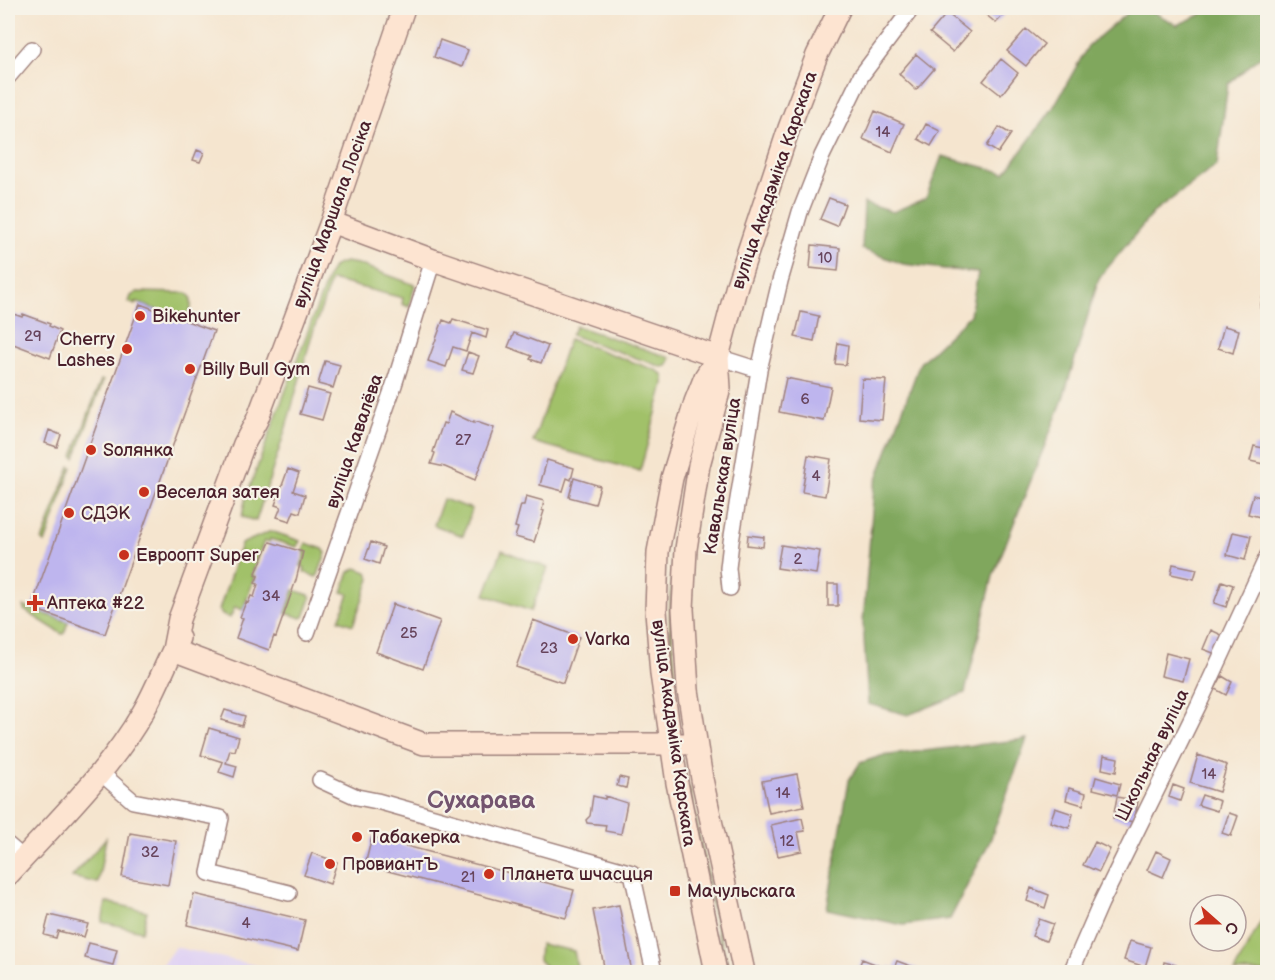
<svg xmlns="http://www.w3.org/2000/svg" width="1275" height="980" font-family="'Balsamiq Sans',sans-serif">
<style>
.built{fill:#e1d4f3}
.green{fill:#a1c169;stroke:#76704a;stroke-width:1.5}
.forest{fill:#80a75d;stroke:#656344;stroke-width:1.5}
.building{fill:#beb5ee}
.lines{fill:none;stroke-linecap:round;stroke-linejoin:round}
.street-casing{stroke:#a0827d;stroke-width:18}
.secondary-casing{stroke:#a0827d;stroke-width:24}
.street{stroke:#fff;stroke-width:15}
.secondary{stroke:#fde4d1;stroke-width:21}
.poi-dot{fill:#c8321e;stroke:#f7f3e8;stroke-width:2}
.labels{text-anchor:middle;stroke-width:4.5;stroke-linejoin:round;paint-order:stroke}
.number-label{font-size:15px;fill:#67445c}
.street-label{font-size:18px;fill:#4a1f2b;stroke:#f7f3e8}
.poi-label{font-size:18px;fill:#4a1f2b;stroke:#f7f3e8;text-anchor:start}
.district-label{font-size:24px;font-weight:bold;fill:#73546f;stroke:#f7f3e8}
</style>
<rect width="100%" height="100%" fill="#f7f3e8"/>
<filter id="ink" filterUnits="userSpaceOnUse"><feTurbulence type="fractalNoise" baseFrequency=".0167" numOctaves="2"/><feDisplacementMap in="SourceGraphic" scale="12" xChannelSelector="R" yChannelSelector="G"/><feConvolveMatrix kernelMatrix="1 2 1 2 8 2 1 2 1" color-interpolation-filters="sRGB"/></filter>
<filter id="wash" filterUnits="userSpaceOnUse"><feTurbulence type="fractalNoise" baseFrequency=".008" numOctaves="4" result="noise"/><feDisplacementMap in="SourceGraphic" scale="24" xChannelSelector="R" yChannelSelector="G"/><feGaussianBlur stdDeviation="1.35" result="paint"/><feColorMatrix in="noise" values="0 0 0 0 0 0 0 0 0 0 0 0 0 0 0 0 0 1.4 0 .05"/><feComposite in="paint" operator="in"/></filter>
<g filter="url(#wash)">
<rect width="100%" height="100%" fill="#f5e5cf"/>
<path class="built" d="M175,947L285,972H157Z"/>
<path class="green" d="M345,262L358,264L415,285L409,307L402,304L403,298L331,280L311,338L285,431L256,521L242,517L245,500L329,274L334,266Z
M137,292L186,293L191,297V307L176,350H167L178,318L136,302L135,305L129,302L131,296Z
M576,326L671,358L667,366L662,367L571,335Z
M569,339L658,371L664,376V384L640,471L533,442Z
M101,380L103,381L75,458L73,456Z
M696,438C687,484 675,531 672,578C670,614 673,651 676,688H674C664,596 673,526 696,438Z
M70,466L72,467L45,543L42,541Z
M443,499L472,509L463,536L434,525Z
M271,531L300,541L297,547L270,539L269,542L264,541L252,575L255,576L243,610L235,607L230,618L222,615L219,610L241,544Z
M306,543L323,549L326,553L318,575L316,577L304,572L305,568L301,566L306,552L303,551Z
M502,550L548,568L531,611L485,595Z
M356,568L367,572L370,579L353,625L339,620L349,594L342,592L349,572Z
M294,590L309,595L311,598L304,617L301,618L286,613Z
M23,606L68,622L64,634H62L24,610Z
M687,788H689L728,972H726Z
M106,838L98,883L72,877Z
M106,902L147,911L142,931L102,922Z
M1267,910V972H1234Z
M540,944L574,951L578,972C561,973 550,973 539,960Z"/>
<path class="forest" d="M1133,8H1146L1177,25L1200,15L1207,8H1267V51L1228,84L1217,165L1153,213L1099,278L1062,402L993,576L965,693L908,715L868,704L863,623L874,487L920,363L970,315L978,273L903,264L862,249L864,203L893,212L926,198L942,156L1005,173L1053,108L1088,46Z
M1027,739L990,841L950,919L903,925L827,909L849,780L860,763L881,756Z"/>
<g id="blocks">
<path class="building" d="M978,8H1010L996,23Z
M947,13L970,32L953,52L930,33Z
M1026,29L1044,44L1026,66L1007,51Z
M440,40L468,50L462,67L434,57Z
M916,54L934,69L916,90L899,74Z
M1001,59L1018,73L1001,95L983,81Z
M875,111L904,124L892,152L863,139Z
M926,124L940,131L931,146L918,139Z
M999,127L1011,134L998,153L987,146Z
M197,150L204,153L200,162L193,160Z
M829,198L845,204L837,226L820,219Z
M812,245L840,248L838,271L810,268Z
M1263,295L1268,296V310L1260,308Z
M140,304L214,331L105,634L31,608Z
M8,312L22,317L23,314L50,324L49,326L60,331L50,358L8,342Z
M801,312L819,316L814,341L795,337Z
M453,319L488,330L486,338L472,333L466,351L453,347L446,367L428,361L443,320L451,323Z
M1224,326L1239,330L1233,353L1218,348Z
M514,333L548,346L541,363L530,359L532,356L508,347Z
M838,343L848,345L846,365L835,364Z
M468,352L479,356L473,373L462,370Z
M325,361L340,365L333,388L318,384Z
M786,378L831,387L824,421L779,412Z
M862,379L886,380L882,420L859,418Z
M308,388L330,394L322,420L300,414Z
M450,412L474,423V421L494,428L475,480L445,467L431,464L435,453L433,452L443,423L446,424Z
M49,430L61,435L57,447L45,443Z
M1254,446L1268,449V465L1250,461Z
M808,455L831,459L825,496L802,492Z
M547,460L574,468L571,480L567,478L563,491L540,485Z
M288,469L299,473L293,491L305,495L300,513L294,511L290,521L277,517L281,507L275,505Z
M574,478L600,486L595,504L569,497Z
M1253,495L1268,499V519L1248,514Z
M526,496L544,501L542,510L544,511L534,542L515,537L518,528L515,527L521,505H524Z
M1233,532L1251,536L1245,560L1227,555Z
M748,535L764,537L763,547L747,545Z
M270,542L303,552L296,580L276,637L274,636L269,650L236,638L243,618L240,617L246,602L248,603L251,596L254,597L258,584L255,583L258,576L255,575Z
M371,542L384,547L379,564L365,559Z
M781,545L820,551L816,574L777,568Z
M1173,564L1197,569L1194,579L1171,574Z
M1222,581L1233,585L1226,607L1214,603Z
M828,584H838V606H828Z
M393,604L440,621L423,669L376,652Z
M533,620L579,637L563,683L516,667Z
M1211,630L1224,636L1216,654L1203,649Z
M1166,653L1189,659L1183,681L1161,676Z
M1222,676L1232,682L1226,695L1215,689Z
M225,710L245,716L242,726L221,720Z
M209,728L239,737L235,751L230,750L226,763L237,766L234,777L219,772L223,762L201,755Z
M1154,747L1164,752L1158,765L1148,760Z
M1104,755L1118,758L1116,772L1102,769Z
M1198,755L1227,765L1219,792L1190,783Z
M797,774L804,806L769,813L762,781Z
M619,777L628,779L626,788L617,786Z
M1096,777L1120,784L1117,795L1093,789Z
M1173,785L1184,789L1180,801L1169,797Z
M1069,788L1086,793L1083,805L1066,800Z
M1202,795L1220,801L1217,811L1198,805Z
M593,796L605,799V796L627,803L621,834L605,831L606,825L587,823L586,820L590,816Z
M1117,797L1138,801L1134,822L1113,818Z
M1055,808L1073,814L1069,828L1050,822Z
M1229,813L1238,816L1231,836L1222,833Z
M802,818L805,831L798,832L802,851L778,856L771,825Z
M130,833L176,841L168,885L122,877Z
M372,837L574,890L566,918L365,865Z
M1095,842L1110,849L1099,872L1083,865Z
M1156,851L1171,858L1163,877L1147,870Z
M312,853L337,862L330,884L304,875Z
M1031,888L1049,895L1045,908L1027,901Z
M194,894L305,920L298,951L187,925Z
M619,905L632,972H605L593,910Z
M49,915L88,924L84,937L58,931L56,938L44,935Z
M1039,919L1053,924L1046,941L1032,936Z
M1130,941L1151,947L1145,967L1124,960Z
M89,943L117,950L113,965L85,958Z
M862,959L888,969L889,966L894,968L897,961L927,972H857Z
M1164,962L1176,965L1174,972H1162Z"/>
</g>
</g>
<g filter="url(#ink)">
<use href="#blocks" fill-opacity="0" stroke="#a0827d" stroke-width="1.5"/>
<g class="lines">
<g class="street-casing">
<path id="street" d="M8,77L32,49
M718,357L759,370
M730,588L728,568L731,542L759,370L780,281L800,212L822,156L861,76L912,8
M307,633L394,385L433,260
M101,773L133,801L221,818L209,873L289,893
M320,780L357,797L377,801L632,873L654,972
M8,845L23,858
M1071,972L1101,903L1199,704L1268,555"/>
</g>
<g class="secondary-casing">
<path id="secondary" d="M331,222L433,260L718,357
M173,650L179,619L244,444L257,420L331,222L404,8
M173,650L424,744H684
M8,875C55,823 108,773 143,712C157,688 166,662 179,638
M716,972L677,783L661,674L656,611L658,552L672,478L695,402L705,377L718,357
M744,972L702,779L688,690L683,609L686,549L699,465L720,388L718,357L737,285L789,128L817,55L840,8"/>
</g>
<use href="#street" class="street"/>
<use href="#secondary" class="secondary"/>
</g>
</g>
<g class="poi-dot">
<circle cx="140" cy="316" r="6"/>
<circle cx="127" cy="349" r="6"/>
<circle cx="190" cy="369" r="6"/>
<circle cx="91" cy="450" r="6"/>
<circle cx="144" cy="492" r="6"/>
<circle cx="69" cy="513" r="6"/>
<circle cx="124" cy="555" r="6"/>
<path d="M32 594h6v6h6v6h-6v6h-6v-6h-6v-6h6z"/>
<circle cx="573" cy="639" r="6"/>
<circle cx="357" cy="837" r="6"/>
<circle cx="330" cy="864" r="6"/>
<circle cx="489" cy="874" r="6"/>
<rect x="669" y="885" width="12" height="12" rx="3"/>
</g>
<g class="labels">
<g class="number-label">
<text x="883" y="137">14</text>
<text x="825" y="263">10</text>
<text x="33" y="341">29</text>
<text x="805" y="404">6</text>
<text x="463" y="445">27</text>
<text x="816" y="481">4</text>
<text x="798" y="564">2</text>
<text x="271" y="601">34</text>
<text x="409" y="638">25</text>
<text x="549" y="653">23</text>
<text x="1209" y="779">14</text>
<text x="783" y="798">14</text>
<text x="787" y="846">12</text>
<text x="150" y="857">32</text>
<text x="468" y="882">21</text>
<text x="246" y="928">4</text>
</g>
<g class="street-label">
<text transform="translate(774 180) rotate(-71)" y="6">вуліца Акадэміка Карскага</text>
<text transform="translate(332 214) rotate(-70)" y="6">вуліца Маршала Лосіка</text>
<text transform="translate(354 441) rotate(-71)" y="6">вуліца Кавалёва</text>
<text transform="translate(722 476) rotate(-81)" y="6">Кавальская вуліца</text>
<text transform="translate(674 733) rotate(82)" y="6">вуліца Акадэміка Карскага</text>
<text transform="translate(1152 755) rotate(-64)" y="6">Школьная вуліца</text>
</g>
<g class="poi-label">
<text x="152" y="322">Bikehunter</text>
<text x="115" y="345" text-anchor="end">Cherry<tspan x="115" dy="21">Lashes</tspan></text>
<text x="202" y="375">Billy Bull Gym</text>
<text x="103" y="456">Sолянка</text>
<text x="156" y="498">Веселая затея</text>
<text x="81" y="519">СДЭК</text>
<text x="136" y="561">Евроопт Super</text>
<text x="47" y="609">Аптека #22</text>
<text x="585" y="645">Varka</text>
<text x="369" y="843">Табакерка</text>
<text x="342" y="870">ПровиантЪ</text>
<text x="501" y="880">Планета шчасцця</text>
<text x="687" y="897">Мачульскага</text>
</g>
<g class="district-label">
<text x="481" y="808">Сухарава</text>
</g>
</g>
<rect width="1275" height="980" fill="none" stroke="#f7f3e8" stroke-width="30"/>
<g transform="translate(1218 923) rotate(111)"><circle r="28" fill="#f7f3e8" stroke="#b29e9c" stroke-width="1.5"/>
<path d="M0-4.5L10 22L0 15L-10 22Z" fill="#c8321e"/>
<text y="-9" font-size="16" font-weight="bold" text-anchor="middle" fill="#4a1f2b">С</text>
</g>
</svg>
